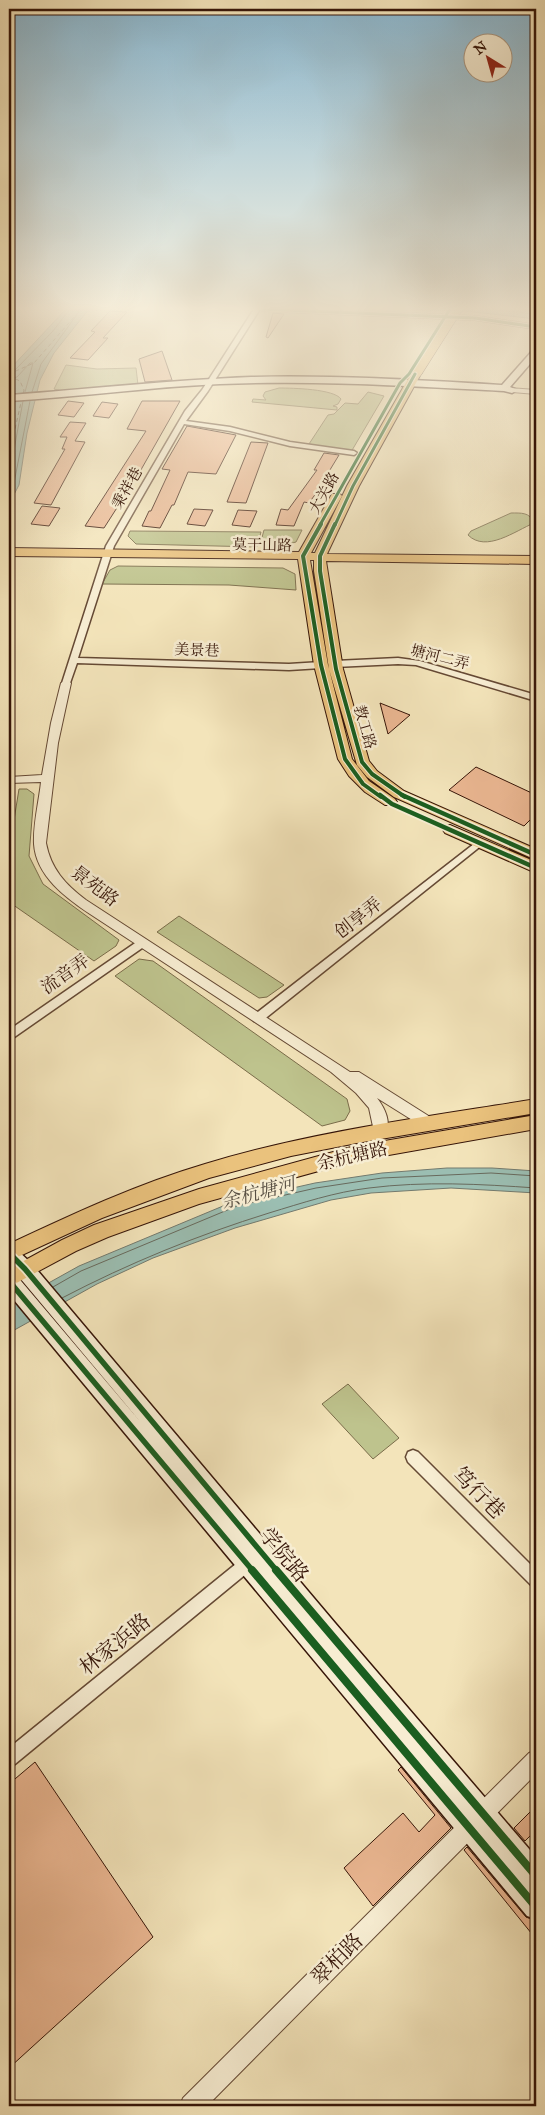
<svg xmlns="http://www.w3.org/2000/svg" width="545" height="2115" font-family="'IM FELL Great Primer','Noto Serif SC',serif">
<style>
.green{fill:#bec38d;stroke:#7a6c4a}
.water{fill:#9bbeb2;stroke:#737a6e}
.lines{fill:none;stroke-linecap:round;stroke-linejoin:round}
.shore{stroke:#686a5d;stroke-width:1}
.ferry{stroke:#595044;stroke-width:1;stroke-dasharray:4 3;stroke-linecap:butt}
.building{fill:#ebb792;stroke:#361508}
.minor-casing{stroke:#654934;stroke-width:3}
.tertiary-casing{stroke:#654934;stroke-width:2}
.secondary-casing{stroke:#361508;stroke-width:3}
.primary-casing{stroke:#361508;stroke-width:2}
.minor{fill:#f7edd2;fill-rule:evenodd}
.tertiary{fill:#f7edd2;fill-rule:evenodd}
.secondary{fill:#f7edd2;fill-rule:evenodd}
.primary{fill:#eac27d;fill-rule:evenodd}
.primary-bridge-casing{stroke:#361508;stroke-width:11;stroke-linecap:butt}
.primary-bridge{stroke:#eac27d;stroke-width:10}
.cycleway-far4-casing{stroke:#f7edd2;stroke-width:5}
.cycleway-far3-casing{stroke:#f7edd2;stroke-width:6}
.cycleway-far2-casing{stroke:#f7edd2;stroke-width:8}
.cycleway-far1-casing{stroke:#f7edd2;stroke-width:9}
.cycleway-casing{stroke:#f7edd2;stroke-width:11}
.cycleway-far4{stroke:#1b5e20;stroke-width:3}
.cycleway-far3{stroke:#1b5e20;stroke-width:4}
.cycleway-far2{stroke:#1b5e20;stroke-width:4.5}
.cycleway-far1{stroke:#1b5e20;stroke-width:5.5}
.cycleway{stroke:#1b5e20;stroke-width:8}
.labels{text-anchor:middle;stroke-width:5;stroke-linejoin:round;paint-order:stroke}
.far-street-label{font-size:15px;fill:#361508;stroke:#f7edd2}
.street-label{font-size:18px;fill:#361508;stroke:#f7edd2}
.water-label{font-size:19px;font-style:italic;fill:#595044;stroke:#f7edd2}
.near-street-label{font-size:21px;fill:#361508;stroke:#f7edd2}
</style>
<rect width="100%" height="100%" fill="#f3e4ba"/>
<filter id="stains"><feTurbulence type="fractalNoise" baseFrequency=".004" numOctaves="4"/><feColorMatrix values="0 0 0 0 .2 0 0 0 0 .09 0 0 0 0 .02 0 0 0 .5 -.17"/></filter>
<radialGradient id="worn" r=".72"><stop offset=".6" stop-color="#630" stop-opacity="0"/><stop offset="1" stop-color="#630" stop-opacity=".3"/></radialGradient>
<path class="green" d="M66,365L97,369L136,368L138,385L62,391L54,389Z
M279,388C293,388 334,389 341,399L338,404L333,406L337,407V410L252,402L253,399L266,400L263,396L265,392Z
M368,392L384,396L351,452L309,444L328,415L334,414L345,403L358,404Z
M511,513C521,513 530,512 534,523C515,531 486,553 468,535L471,531Z
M264,530H302L296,542L281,546L260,545Z
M130,531L261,532L257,547L136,544L128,536Z
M118,566L283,568L295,574L296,590L229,585L102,584L110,570Z
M19,789H27L34,794L29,856L43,884L119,940L116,946L94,961L9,902V851Z
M179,916L284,985L267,997L259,998L157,932Z
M139,959L153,961L347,1099L350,1111L345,1120L322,1126L115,976Z
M348,1384L399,1438L373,1459L322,1404Z"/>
<path class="water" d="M66,309H89L54,353L40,380L27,433L19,485L9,504V370Z
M409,309H536V319L465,311Z
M447,1168H492L536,1171V1193L451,1188L371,1193L331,1200L235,1228L153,1258L97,1284L9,1333V1305L79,1266L235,1201L315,1183L382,1173Z"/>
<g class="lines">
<path class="shore" d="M9,373L14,371L53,331L70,309
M9,379L17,377L30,363H33L25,392
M32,392L41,364L81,309
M9,477L23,401
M9,494L14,483L30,401
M53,1287L81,1271L237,1206L316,1188L382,1178L491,1173L536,1176
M62,1298C129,1263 198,1235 269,1213C302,1203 335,1192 369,1188C424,1181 480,1184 536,1188"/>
<path class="ferry" d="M485,309L536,314
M523,309L536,310
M9,374L34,363L81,309
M9,376L20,381L24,390L23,395
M9,456L22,398"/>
</g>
<path class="building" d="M110,311L127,312L103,338H108L88,360L70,358L95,332L91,331Z
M273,313L284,314L268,338L266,337Z
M162,351L172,380L145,382L139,359Z
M68,401L84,403L74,417L58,415Z
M142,401H180L138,475L104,528L85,526L146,431L127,429Z
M102,402L118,404L109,418L93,416Z
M70,422L86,423L75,441L85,442L51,505L34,503L65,449H62L67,437H60Z
M187,426L236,435L216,474L188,472L174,505H172L160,528L142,526L149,511H151L170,470L162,469Z
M251,442L268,443L246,503L227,502Z
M324,453L339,455L325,478H327L309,503L304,502L294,526L276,525L281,509L288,510L317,470H314Z
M42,506L60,508L49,526L31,524Z
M194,509L213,510L205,526L187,524Z
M238,510L257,511L250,527L232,525Z
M380,703L410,715L388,734Z
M476,767L536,795V814L524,826L449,790Z
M35,1762L153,1937L9,2068V1784Z
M401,1767L451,1828L373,1906L344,1868L403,1813L419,1832L435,1815L398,1770Z
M536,1806V1830L525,1841L514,1828Z
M467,1847L526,1917L536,1921V1939L464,1850Z"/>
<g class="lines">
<g class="minor-casing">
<path id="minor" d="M254,309H260L208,391L186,421L230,427L290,442L354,451L357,453L354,455L290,446L230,431L184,424L114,546L78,658L289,664L321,662L325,665L321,668L289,670L77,663L70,683L66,686L63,685L62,683L106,546L185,411L202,390Z
M398,658L420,661L536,695V701L416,665L398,664L335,667L331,664L335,661Z
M479,840L482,841L484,843L482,845L262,1021H254L253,1018L254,1015Z
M141,939L145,940L146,943L145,946L13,1038L9,1039V1030Z
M413,1450L418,1452L536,1570V1587L531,1585L408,1462L406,1457L408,1452Z
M247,1557L252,1559L254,1564L252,1569L15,1764L9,1766V1748L242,1559Z"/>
</g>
<g class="tertiary-casing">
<path id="tertiary" d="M259,309H309L475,316L536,325V329L475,320L263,311Z
M509,388L536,390V394L512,392L508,390Z
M66,680L71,683L58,743L46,843C51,869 65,884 86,900L350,1072H359L435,1120L437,1124L435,1128L430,1130L425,1128L377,1098C385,1108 392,1123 385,1136L380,1138L375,1136L369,1108L356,1093L331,1072L90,914C66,898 36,876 34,844C33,824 39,801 41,782L9,783V777L42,775L51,723L61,683Z
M536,1750V1774L207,2106H180L183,2098L529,1753Z"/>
</g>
<g class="secondary-casing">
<path id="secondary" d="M536,349V357L510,387L517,390L512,393L504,391C409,386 315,380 220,384C149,387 79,397 9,401V395C90,389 170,380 251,377C335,375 418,380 502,385L533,350Z
M9,1245L15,1248L32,1264L335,1623L536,1857V1919L527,1916L9,1294V1273L16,1275L143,1425L9,1265Z"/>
</g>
<g class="primary-casing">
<path id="primary" d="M417,369L422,372L359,486L327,554L536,556V564L326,561L343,669L369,761L377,771L404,791L536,849V860L394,797L367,777L357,765L329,669L314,571V560H310L328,665L352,759L369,781L395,799L397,802L395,805H385L365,792L349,776L338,759L314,665L298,559L9,556V548L299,552L332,494H340L342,496L311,553H315L347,486L412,372Z
M450,825L536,862V873L445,833L443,830L445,827Z
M536,1099V1113L357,1143L291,1156L209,1178L102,1218L9,1261V1244C73,1214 137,1184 205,1164C313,1131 425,1117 536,1099Z
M536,1115V1129L355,1161L199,1204L108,1237L76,1251L9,1287V1269L62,1240L94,1225L199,1189L355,1146Z"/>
</g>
<use href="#minor" class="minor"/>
<use href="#tertiary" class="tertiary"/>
<use href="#secondary" class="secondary"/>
<use href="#primary" class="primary"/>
<g class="primary-bridge-casing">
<path id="primary-bridge" d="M417,372L457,309"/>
</g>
<use href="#primary-bridge" class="primary-bridge"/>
<g class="cycleway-far4-casing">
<path id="cycleway-far4" d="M263,309L475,318L536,327
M320,525L400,383L409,374L450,309
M335,525L353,486L415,374"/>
</g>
<g class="cycleway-far3-casing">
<path id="cycleway-far3" d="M321,524L303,556L321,665L345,759L363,784L381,797
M335,524L320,556V571L336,669L362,762L372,774L405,797"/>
</g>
<g class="cycleway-far2-casing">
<path id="cycleway-far2" d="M380,795L392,804L536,868
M402,795L536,855"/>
</g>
<g class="cycleway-far1-casing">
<path id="cycleway-far1" d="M9,1253L25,1269L277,1571
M9,1281L253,1571"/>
</g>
<g class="cycleway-casing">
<path id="cycleway" d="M252,1570L536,1907
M276,1570L536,1876"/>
</g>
<use href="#cycleway-far4" class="cycleway-far4"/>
<use href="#cycleway-far3" class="cycleway-far3"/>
<use href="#cycleway-far2" class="cycleway-far2"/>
<use href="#cycleway-far1" class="cycleway-far1"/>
<use href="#cycleway" class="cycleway"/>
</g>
<linearGradient id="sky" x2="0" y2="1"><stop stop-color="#89b8d2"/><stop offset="0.51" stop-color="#faf3e0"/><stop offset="1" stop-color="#faf3e0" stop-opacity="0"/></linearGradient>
<rect width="545" height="605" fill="url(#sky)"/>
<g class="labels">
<g class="far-street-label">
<text transform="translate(127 488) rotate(-60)" y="5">秉祥巷</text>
<text transform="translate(324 493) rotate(-61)" y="5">大关路</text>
<text transform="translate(262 545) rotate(1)" y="5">莫干山路</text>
<text transform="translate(197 650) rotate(2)" y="5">美景巷</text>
<text transform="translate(440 657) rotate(14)" y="5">塘河二弄</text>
<text transform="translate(365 727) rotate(74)" y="5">教工路</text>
</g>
<g class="street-label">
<text transform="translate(95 886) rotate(37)" y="6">景苑路</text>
<text transform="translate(358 918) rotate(-38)" y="6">创享弄</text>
<text transform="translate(65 974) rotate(-35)" y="6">流音弄</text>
<text transform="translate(352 1156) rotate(-13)" y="6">余杭塘路</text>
</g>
<g class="water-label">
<text transform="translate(258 1192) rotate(-15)" y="7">余杭塘河</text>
</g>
<g class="near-street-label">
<text transform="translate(479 1493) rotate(45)" y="7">笃行巷</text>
<text transform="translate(284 1555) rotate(50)" y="7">学院路</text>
<text transform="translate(115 1644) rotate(-39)" y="7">林家浜路</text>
<text transform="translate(337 1959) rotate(-45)" y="7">翠柏路</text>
</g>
</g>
<rect width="545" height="2115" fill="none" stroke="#f3e4ba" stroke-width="30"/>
<rect x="10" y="10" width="525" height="2095" fill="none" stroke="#361508" stroke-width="2.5"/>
<rect x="15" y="15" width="515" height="2085" fill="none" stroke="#361508"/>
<g transform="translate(488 58) rotate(323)"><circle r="24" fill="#f7edd2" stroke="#aa9781"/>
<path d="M0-4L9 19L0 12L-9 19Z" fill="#8f2418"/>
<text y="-8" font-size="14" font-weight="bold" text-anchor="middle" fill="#361508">N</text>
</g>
<rect width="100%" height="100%" filter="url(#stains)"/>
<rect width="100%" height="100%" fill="url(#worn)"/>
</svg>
